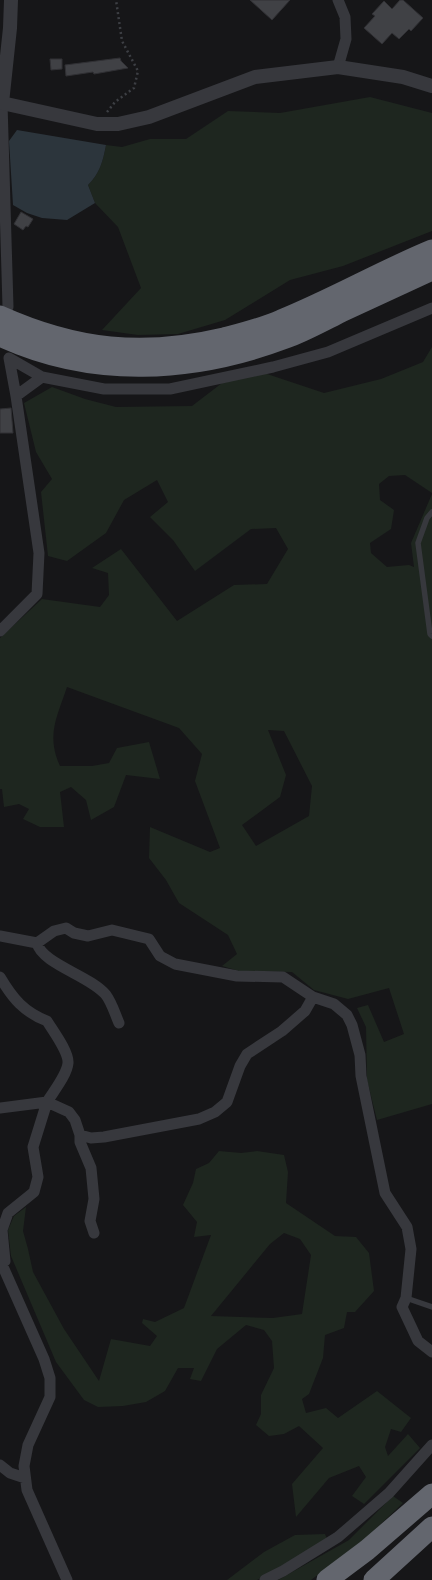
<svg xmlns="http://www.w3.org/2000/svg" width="432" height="1580" font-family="'Exo 2',sans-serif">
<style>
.green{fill:#1e261f;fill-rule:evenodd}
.water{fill:#2c353c}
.building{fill:#404145;stroke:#303034}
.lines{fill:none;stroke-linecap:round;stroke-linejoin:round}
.path{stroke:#3d3f44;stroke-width:2.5;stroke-dasharray:2 3;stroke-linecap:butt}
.service{stroke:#37383d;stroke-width:5.5}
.minor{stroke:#37383d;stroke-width:11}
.tertiary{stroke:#37383d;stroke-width:14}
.motorway{stroke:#63666e;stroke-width:21}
</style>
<rect width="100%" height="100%" fill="#161618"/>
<path class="green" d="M370,97L432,113V231L343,266L290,280L225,320L178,334L138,335L102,330L141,288L118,227L95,203L88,185C100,173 103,161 106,145L122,147L150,139H186L228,111L280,113Z
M432,347V493L405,475L389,476L379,484L380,500L394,510L391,529L370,543L371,553L387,567L409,565L414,567L411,543L432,494V1104L377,1120L367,1080L366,1027L357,1008L368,1005L384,1042L404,1034L389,988L348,999L314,990L292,972L239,971L222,966L237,954L228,935L179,903L166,880L149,858L150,827L210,852L220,848L195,781L202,754L179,728L67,687C57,717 46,735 60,766H92L109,763L117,748L149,742L160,779L126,775L114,807L91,820L86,800L71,787L60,792L64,827H40L23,819L29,809L19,804L4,807L2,789H0V638L42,599L100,607L109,595L108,573L92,568L121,549L177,621L234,585L267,584L288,549L276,528L251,529L195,571L173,540L150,517L168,502L157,480L124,500L106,533L67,561L48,556L41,492L52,479L36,452L24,403L52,387L85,399L116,407L192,406L222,383L261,372L324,393L381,379L423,362ZM268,730L284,731L312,786L309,816L256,846L242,825L280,797L286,775Z
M219,1151L241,1153L257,1151L284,1155L288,1172L286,1203L335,1236L356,1237L369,1253L374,1291L355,1312H347L344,1328L325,1335L323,1358L309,1394L302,1399L306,1413L326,1408L338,1418L377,1391L411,1418L401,1432L391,1429L385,1447L388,1456L408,1434L420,1448L364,1504L352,1496L366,1477L359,1466L329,1478L296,1517L292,1484L323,1448L299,1426L284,1434L269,1436L256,1425L261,1414V1395L274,1368L272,1341L264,1330L246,1325L217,1349L201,1381L190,1379L194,1368H178L165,1391L146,1402L123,1406L98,1407L84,1400L56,1362L11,1256L8,1230L14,1216L26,1207L23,1231L28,1249L33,1272L64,1329L99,1381L111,1339L150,1346L157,1336L142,1323L143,1319L155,1322L184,1308L211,1235L194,1237L197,1222L183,1205L193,1183L196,1169L209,1163ZM284,1233L300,1239L311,1255L302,1314L273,1318L211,1316L270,1244Z
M393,1496L403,1503L365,1539L311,1580H278L349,1540Z
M325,1534L327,1539L288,1564L257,1580H227L264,1552L295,1535Z"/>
<path class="water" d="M17,130L106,145C103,161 100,173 88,185L95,203L67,220L42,218L27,213L13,205L9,141Z"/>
<path class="building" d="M250,0H290L272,20Z
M400,0H403L423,18L411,31L409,29L399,39L392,33L382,44L364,28L375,16L372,14L384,1L392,9Z
M120,58L121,61L128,68L94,74L93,72L66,76L65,65Z
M50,59H62V69L51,70Z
M21,212L33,219L28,227L26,226L23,230L14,224Z
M11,408L13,433H0V409Z"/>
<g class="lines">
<path class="path" d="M107,112L115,102L134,88L138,71L122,41L116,0"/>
<path class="service" d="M432,512L427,518L418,543L430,634L432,636
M406,1298L432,1307"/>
<path class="minor" d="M338,67L346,39L345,17L338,0
M2,103L8,307
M9,358L42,377L104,389H170L273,367L328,352L432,308
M9,358L16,396
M0,631L37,594L39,553L16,396L42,377
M0,936L37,943L54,931L66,928L74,933L88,936L112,930L149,939L160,956L175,964L237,976L283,977L313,997L334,1004L347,1015L352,1025L360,1055L361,1076L385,1193L407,1227L411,1249L406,1298L402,1307L418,1341L432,1352
M37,943C42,964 91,976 106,995C112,1003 115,1014 119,1023
M0,977C13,999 24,1012 47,1021C53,1031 69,1052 68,1063C67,1075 53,1092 47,1102L0,1108
M80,1135L91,1138L104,1137L199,1119L215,1112L227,1102L240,1066L247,1054L282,1031L305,1011L313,997
M0,1260L44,1359L50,1378V1397L28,1445L24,1466L27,1490L67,1580
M1,1263L5,1261L2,1230L8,1213L34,1192L38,1177L33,1147L47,1102L69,1112L75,1120L80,1135V1142L91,1168L94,1199L90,1221L94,1233
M0,1465L10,1473L25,1478
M265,1580L283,1571L338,1537L389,1493L432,1445"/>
<path class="tertiary" d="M11,0L10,28L2,103L97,124H118L149,117L255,77L338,67L403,77L432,86"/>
<path class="motorway" d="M0,316C76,350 143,357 224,338C243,333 263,328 281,320C333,299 381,271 432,250
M0,336C92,379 193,373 286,338C305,331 323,321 341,312C371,298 402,284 432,270
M327,1580L367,1550L432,1494
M374,1580L432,1527"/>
</g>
</svg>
